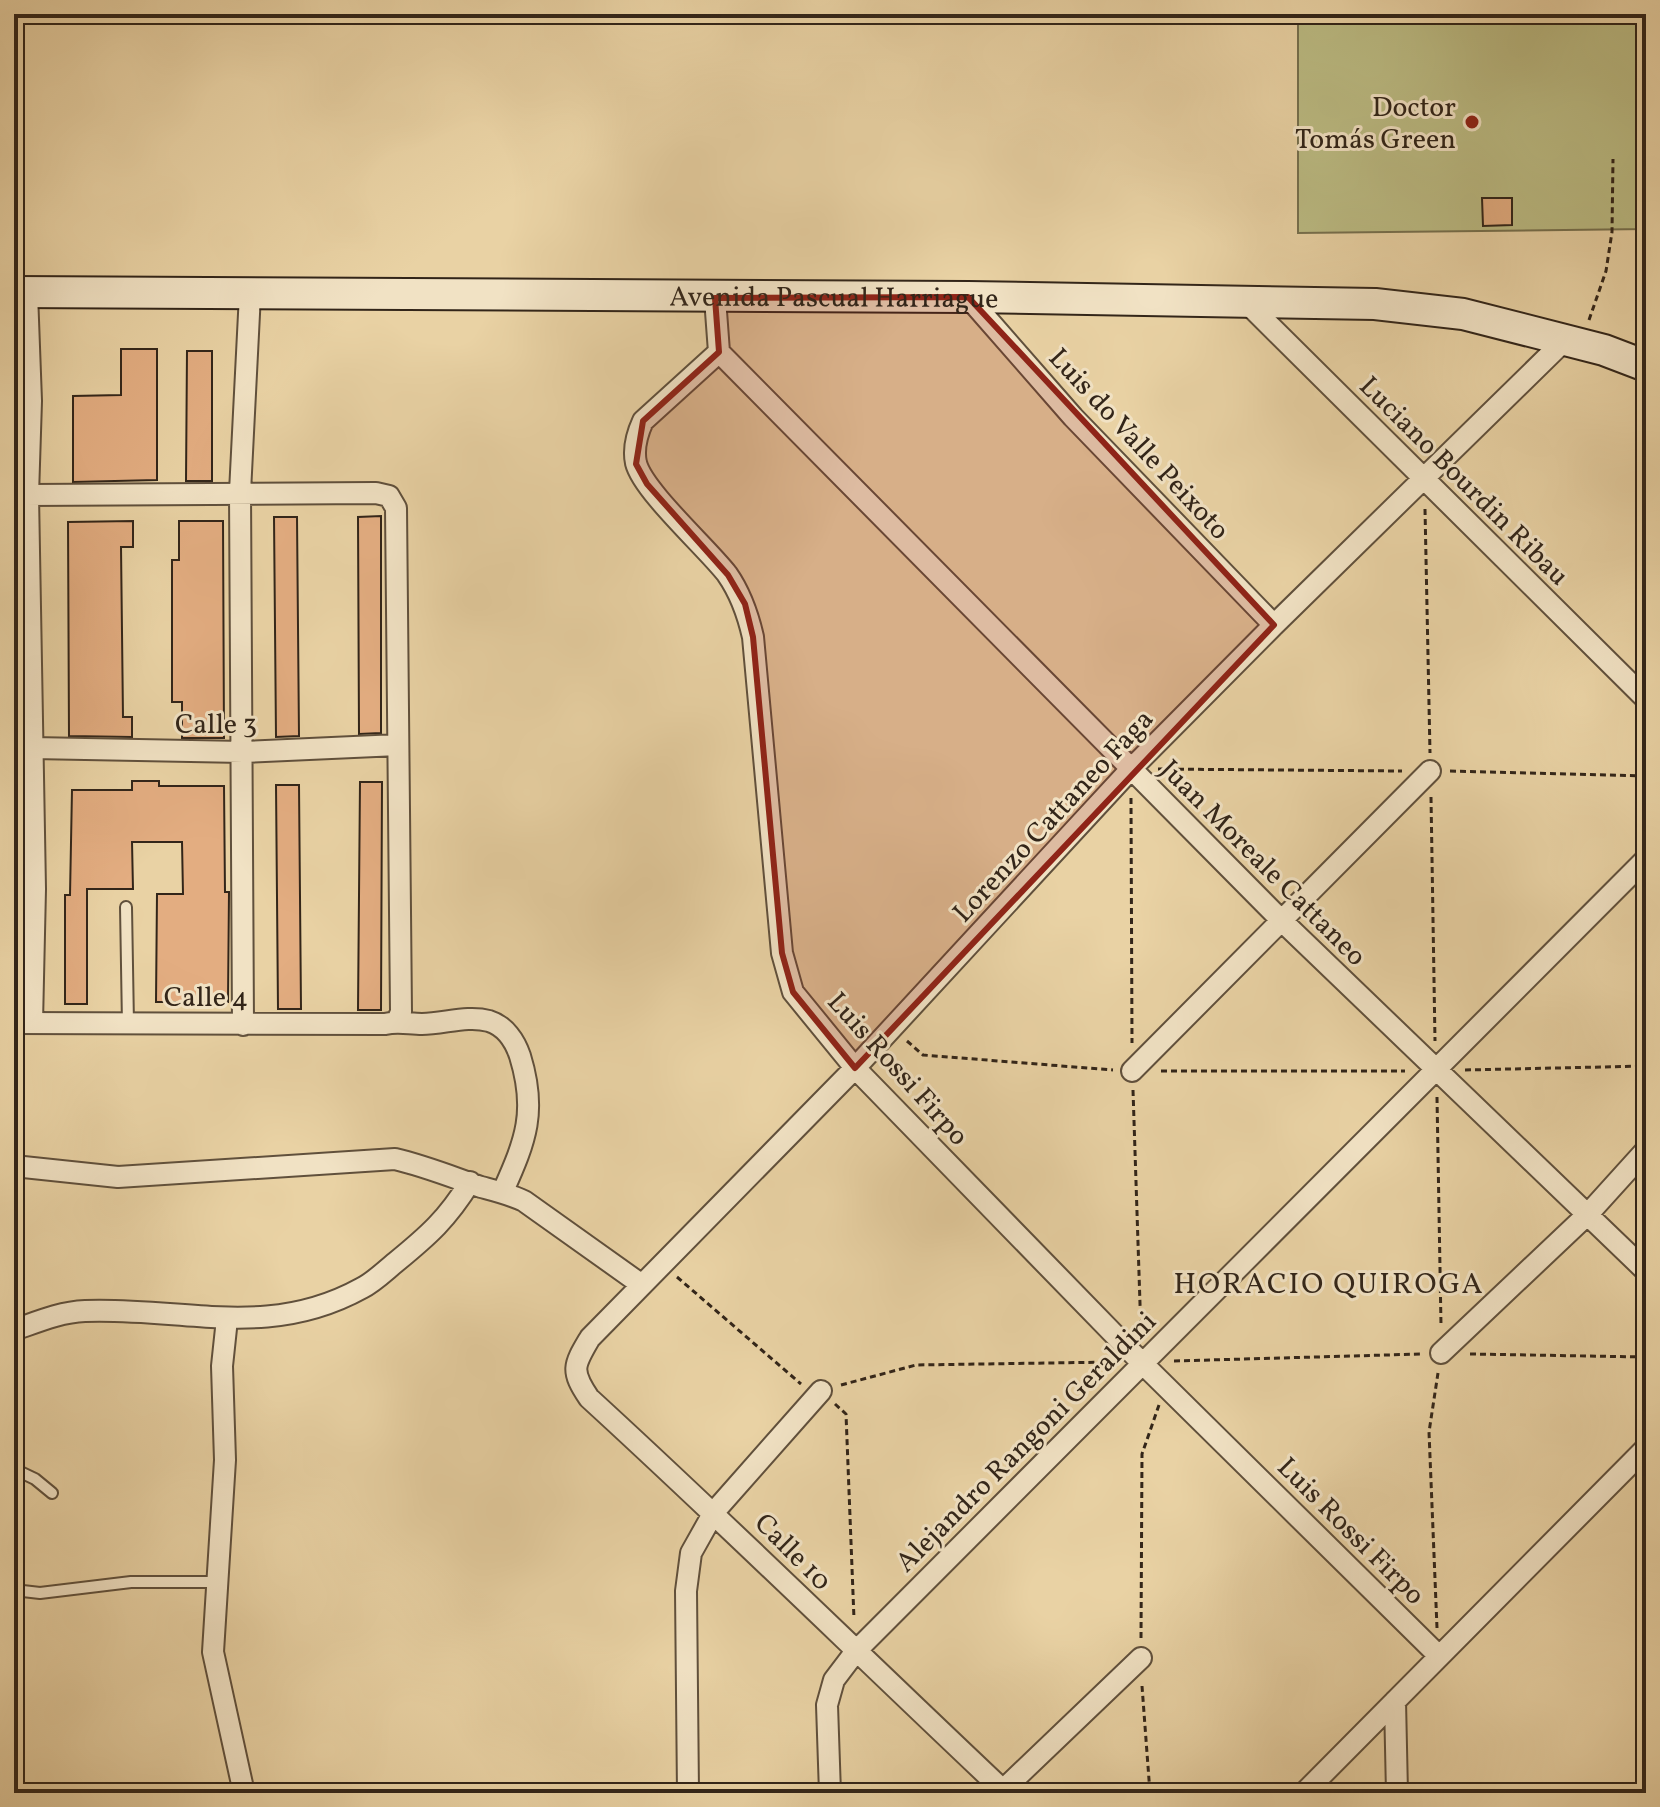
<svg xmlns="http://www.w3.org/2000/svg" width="1660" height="1807" font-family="Vollkorn,serif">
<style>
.green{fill:#bbbb83;stroke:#76704e;stroke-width:2}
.building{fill:#e3ad81;stroke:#322519;stroke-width:2}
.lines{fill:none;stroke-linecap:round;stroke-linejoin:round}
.lane-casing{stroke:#60503c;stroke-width:14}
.street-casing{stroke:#60503c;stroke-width:24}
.secondary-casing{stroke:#322519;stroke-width:34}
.path{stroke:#322519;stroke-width:3;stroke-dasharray:6 4;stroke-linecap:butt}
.lane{stroke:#f1e2c4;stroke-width:10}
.street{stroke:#f1e2c4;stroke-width:20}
.secondary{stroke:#f1e2c4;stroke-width:30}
.marked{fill:#8f2418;fill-opacity:0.2;stroke:#8f2418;stroke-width:6;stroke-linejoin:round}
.poi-dot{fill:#8f2418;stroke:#f1e2c4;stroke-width:3}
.labels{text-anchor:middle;stroke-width:6;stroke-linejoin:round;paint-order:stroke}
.poi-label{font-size:28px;fill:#322519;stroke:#f1e2c4;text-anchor:end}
.street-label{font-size:28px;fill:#322519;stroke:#f1e2c4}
.neighbourhood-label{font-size:30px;letter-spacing:2px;fill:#322519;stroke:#f1e2c4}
</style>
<rect width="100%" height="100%" fill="#e9d2a4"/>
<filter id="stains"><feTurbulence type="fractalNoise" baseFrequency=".0025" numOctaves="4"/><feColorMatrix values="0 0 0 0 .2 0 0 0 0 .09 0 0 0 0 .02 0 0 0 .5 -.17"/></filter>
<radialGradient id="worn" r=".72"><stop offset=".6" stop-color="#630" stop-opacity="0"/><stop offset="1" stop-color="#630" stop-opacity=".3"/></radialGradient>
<path class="green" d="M1298,14H1646V229L1298,233Z"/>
<path class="building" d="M1482,198H1512V225L1483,226Z
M121,349H157V480L73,482V396L121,395Z
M187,351H212V481H186Z
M381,516V733L359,734L358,517Z
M274,517H297L299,736L276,737Z
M133,521V547H121L123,717H132V737L69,736L68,522Z
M179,521H223L224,738H182V702H172V560H179Z
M132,781H159V786H224L225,892H229L228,1002H156L157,894H183L182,842H132L133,889H87V1004H65V895H70L72,790H132Z
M360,782H382L381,1010H358Z
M276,785H299L301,1009H278Z"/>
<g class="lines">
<g class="lane-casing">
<path id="lane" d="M14,889H35
M126,907L128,1024
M14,1469L35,1479L52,1493
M14,1590L40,1593L131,1582H219"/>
</g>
<g class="street-casing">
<path id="street" d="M27,293L31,401L28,495L35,889L32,1023
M968,297L1073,417L1274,625
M715,298L719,352L1281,920L1646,1271
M1245,301L1646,699
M719,352L643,421C637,434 633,449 636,463C643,491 707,548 727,574C741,594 748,615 753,637L782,953L793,992L855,1068L1141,1362L1438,1655
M28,495L376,493L389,496L396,508L401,1012L397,1021
M33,748L243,752L398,745
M14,1023L385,1024C398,1021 409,1024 422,1024C444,1024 467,1015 489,1021C505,1026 515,1041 520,1056C537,1111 526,1140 503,1191
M243,1025L240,492L250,294
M1132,1071L1430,771
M14,1166L118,1177L395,1159C425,1166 452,1177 481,1187C496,1191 509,1194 524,1201L642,1285
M227,1319L222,1366L225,1460L213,1652L244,1793
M14,1330C37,1322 60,1312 85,1311C184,1307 268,1340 362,1288C374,1282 385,1271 396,1262C429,1235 447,1219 470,1182
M1441,1353L1589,1213L1646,1150
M1395,1701L1397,1793
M1003,1790L1141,1658
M688,1793L686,1591L691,1553L714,1512L821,1391
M830,1793L827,1705L834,1680L856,1651L1646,859
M1006,1793C867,1662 730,1527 589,1398C570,1370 574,1365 590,1338L855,1068L1131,769L1274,625L1565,340
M1304,1793L1646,1448"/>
</g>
<g class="secondary-casing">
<g id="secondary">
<path id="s1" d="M14,292L968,297L1375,304L1463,314L1604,350L1646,366"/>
</g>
</g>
<path class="path" d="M1589,320L1606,271L1612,232L1613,159
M1425,509L1430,753
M1158,769L1402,771
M1450,771L1646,776
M1431,797L1435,1041
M1131,798L1132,1043
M907,1041L923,1055L1113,1070
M1465,1070L1646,1066
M1161,1071H1405
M1133,1090L1141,1334
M1437,1097L1441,1325
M677,1277L801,1384
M1470,1354L1646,1357
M1174,1361L1422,1354
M841,1385L916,1365L1114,1362
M835,1404L846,1414L854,1619
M1437,1628L1429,1432L1438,1373
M1141,1638L1142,1454L1159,1405
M1142,1686L1150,1793"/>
<use href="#lane" class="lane"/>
<use href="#street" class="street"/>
<use href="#secondary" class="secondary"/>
</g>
<path class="marked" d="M968,297L1274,625L855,1068L793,992L782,953L753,637L745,604L728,575L647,484L636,464L643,421L719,352L715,298Z"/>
<circle class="poi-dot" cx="1472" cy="122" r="8"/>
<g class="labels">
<g class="poi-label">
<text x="1456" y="116">Doctor<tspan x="1456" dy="32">Tomás Green</tspan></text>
</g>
<g class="street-label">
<text dy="10" stroke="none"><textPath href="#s1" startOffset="820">Avenida Pascual Harriague</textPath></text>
<text transform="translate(1140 443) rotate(47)" y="10">Luis do Valle Peixoto</text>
<text transform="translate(1465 480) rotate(45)" y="10">Luciano Bourdin Ribau</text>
<text x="216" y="733">Calle 3</text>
<text transform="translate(1052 815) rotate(-47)" y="10">Lorenzo Cattaneo Faga</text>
<text transform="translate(1264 862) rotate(45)" y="10">Juan Moreale Cattaneo</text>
<text x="206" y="1006">Calle 4</text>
<text transform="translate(899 1068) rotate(48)" y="10">Luis Rossi Firpo</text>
<text transform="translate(1025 1441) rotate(-45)" y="10">Alejandro Rangoni Geraldini</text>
<text transform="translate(1352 1530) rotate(45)" y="10">Luis Rossi Firpo</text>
<text transform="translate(794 1551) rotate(45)" y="10">Calle 10</text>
</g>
<g class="neighbourhood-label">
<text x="1329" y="1293">HORACIO QUIROGA</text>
</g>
</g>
<rect width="1660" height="1807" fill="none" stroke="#e9d2a4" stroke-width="48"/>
<rect x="16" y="16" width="1628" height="1775" fill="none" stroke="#322519" stroke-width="4"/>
<rect x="24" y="24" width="1612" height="1759" fill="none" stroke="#322519" stroke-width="2"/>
<rect width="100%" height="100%" filter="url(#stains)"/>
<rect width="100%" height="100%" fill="url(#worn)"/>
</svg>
